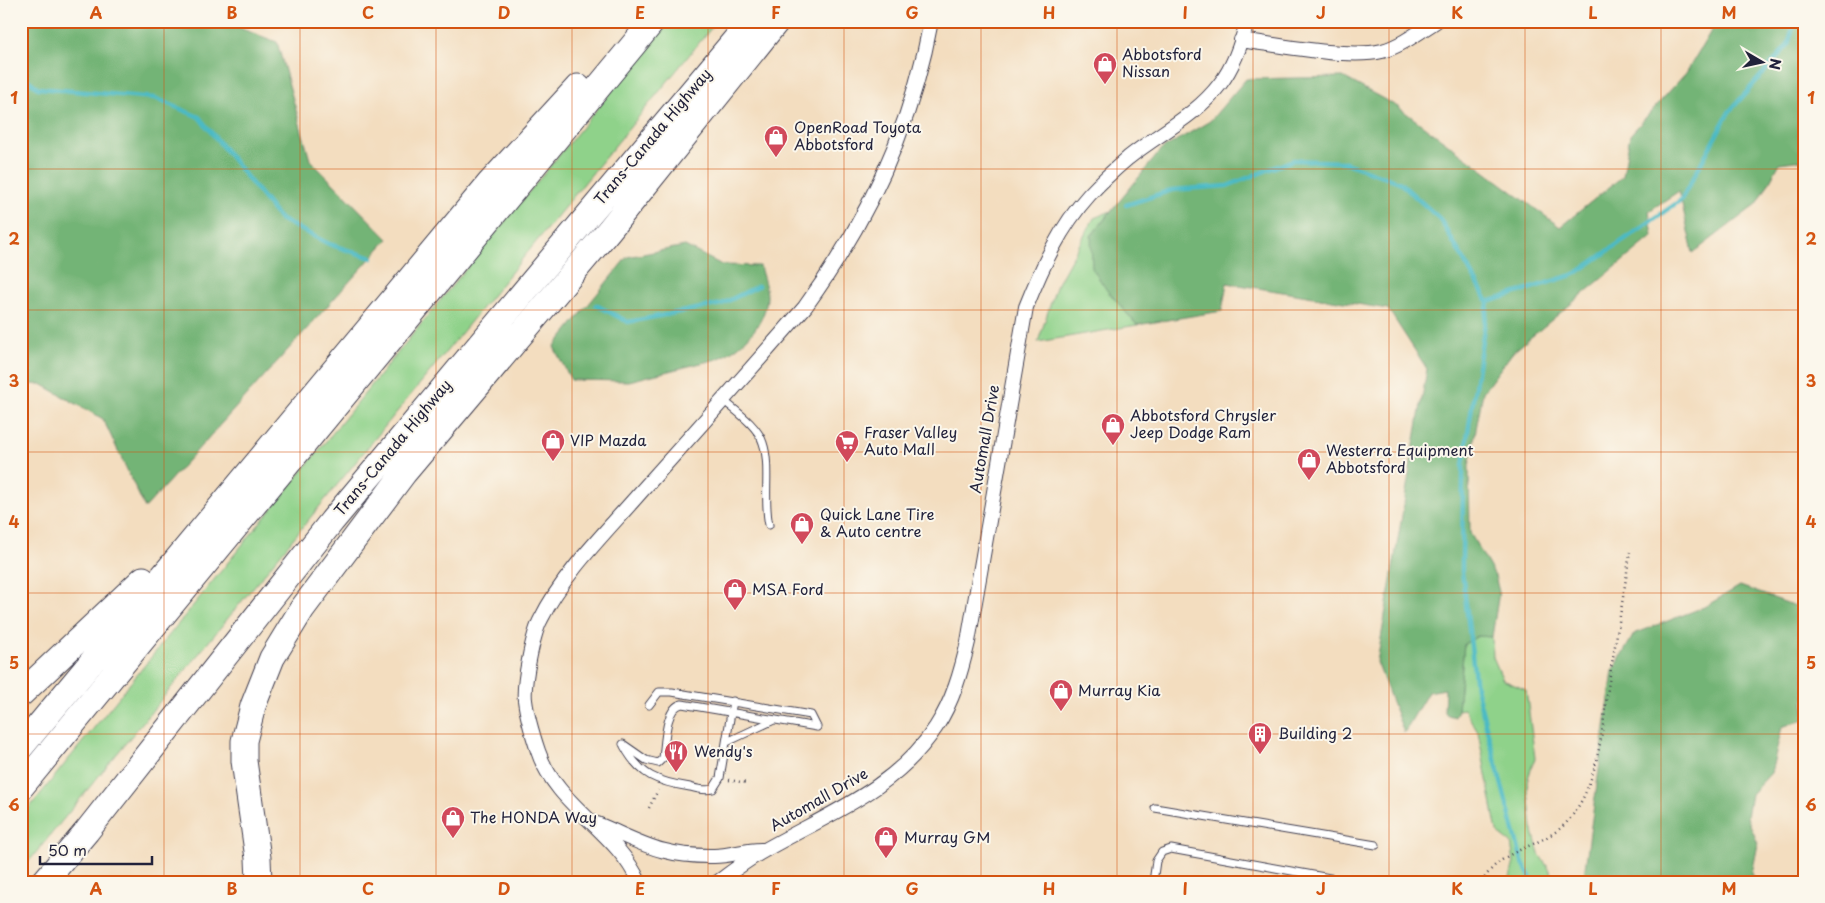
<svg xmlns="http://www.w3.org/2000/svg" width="1825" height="903" font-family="'Playpen Sans',sans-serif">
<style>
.green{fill:#8fd28a;stroke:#587a62}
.forest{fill:#73b476;stroke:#4a6b58}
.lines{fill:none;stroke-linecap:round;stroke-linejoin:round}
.stream{stroke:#4cbac5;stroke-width:4.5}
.service-casing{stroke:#413e4f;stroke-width:9}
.minor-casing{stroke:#413e4f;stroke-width:16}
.motorway-casing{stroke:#413e4f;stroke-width:27}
.path{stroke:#413e4f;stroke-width:2.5;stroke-dasharray:1 4;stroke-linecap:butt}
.service{stroke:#fff;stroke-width:7}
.minor{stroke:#fff;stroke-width:14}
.motorway{stroke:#fff;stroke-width:25}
.grid{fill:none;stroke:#d45411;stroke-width:1;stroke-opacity:0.55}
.labels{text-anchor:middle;stroke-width:4;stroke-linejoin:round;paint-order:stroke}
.poi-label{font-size:15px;fill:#22223b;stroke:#fbf7ec;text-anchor:start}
.street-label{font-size:15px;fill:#22223b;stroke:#fbf7ec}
.neatline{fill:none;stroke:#d45411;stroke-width:2}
.grid-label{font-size:16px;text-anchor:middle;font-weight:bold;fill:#d45411}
</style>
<rect width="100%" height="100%" fill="#fbf7ec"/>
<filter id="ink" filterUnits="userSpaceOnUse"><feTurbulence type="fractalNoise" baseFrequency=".02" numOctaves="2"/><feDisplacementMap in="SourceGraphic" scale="10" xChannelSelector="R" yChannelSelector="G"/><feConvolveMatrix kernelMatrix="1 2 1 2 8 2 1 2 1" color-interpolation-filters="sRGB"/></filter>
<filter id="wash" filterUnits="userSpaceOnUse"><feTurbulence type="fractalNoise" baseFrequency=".0096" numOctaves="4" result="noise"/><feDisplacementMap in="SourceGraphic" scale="20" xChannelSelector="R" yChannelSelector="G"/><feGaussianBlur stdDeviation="1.12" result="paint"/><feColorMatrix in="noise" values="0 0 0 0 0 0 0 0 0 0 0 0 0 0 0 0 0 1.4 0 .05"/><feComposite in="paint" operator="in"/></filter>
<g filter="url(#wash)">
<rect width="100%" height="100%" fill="#f3ddbf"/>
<path class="green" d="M669,21H717L21,871V818L447,292Z
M1111,211L1091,236L1106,289L1137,325L1038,342L1056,287L1094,218Z
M1478,636L1492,637L1493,657L1503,680L1526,690L1535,758L1527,781L1532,827L1539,854L1555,878L1568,882H1509L1514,862L1511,843L1497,832L1478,732L1464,709L1458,710L1464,644Z"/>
<path class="forest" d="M21,21H221L277,42L310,160L388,239L145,508L103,419L41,384L21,385Z
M1717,21H1804V136L1801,140L1804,143L1802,160L1780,163L1757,204L1693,253L1679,191L1649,211L1653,236L1513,352L1483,392L1469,466L1470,533L1495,576L1499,592L1492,637L1478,636L1464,644L1458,710L1455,717L1448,715L1444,712L1445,689L1428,692L1404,733L1377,662L1427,369L1388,309L1227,283L1222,311L1137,325L1106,289L1092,268L1091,236L1162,149L1210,121L1246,79L1343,77L1398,107L1560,227L1623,176L1630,135L1686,73Z
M685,246L722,265L760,266C762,276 767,287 767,297C766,325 741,349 717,359L629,381L571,380L554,347L627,257Z
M1740,586L1804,609V719L1782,727L1771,773L1751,794L1747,817L1758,844L1752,874L1759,882H1583L1613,671L1634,634L1704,607Z"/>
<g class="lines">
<path class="stream" d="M21,74L38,88L155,98L199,117L280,219L329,244L372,258
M1126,205L1172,190L1227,186L1293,160L1343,162L1399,182L1440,219L1488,302L1463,465L1462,571L1476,688L1522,861L1533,882
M1488,302L1575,274L1681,200L1729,112L1788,45L1795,21
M596,305L628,322L722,304L758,286"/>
</g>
</g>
<g filter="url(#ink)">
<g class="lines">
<g class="service-casing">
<path id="service" d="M723,400C736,411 758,426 763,443C771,466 763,499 769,525
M649,705L659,692H672L811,715L817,727
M727,742L774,720
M623,744L646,760L658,763L663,758C665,744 665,707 682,704L817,727
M624,746C640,776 658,782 690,787C697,789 705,791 713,789L720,778L733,701
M1155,808L1376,845
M1153,882L1156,861L1162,852L1171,849L1352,882"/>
</g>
<g class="minor-casing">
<path id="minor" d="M1241,40C1278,45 1348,59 1382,51C1401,46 1419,32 1436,21
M597,824C643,843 661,857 714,856C731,856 747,849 763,850
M639,882C616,830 556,806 538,751C533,736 527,716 525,700C523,684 533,633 541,619C563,574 606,532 639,494C695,432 750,370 805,307C867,222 912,125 931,21
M718,882C733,871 748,859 765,850C826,815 896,789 936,727C953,701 961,672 968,642L1026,307C1042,267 1060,227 1089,195C1101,182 1115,169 1128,158C1159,133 1196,116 1220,84C1233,67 1242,42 1247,21"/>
</g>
<g class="motorway-casing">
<path id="motorway" d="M21,694L143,579
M21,747L489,184L578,87
M21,787L653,21
M44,882L87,831L332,521L751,21
M259,882L258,858L244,761V741L253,706L272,658L302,609L404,473L609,230L777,21"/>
</g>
<path class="path" d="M729,780L747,783
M649,808L658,790
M1482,882C1502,846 1542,849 1567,822C1601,783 1602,724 1610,675C1617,634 1624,593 1630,552"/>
<use href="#service" class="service"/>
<use href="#minor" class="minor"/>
<use href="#motorway" class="motorway"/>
</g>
</g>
<path class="grid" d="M164,21V882M300,21V882M436,21V882M572,21V882M708,21V882M844,21V882M981,21V882M1117,21V882M1253,21V882M1389,21V882M1525,21V882M1661,21V882M21,169H1804M21,310H1804M21,452H1804M21,593H1804M21,734H1804"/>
<defs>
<g id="shop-pin" transform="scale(1.25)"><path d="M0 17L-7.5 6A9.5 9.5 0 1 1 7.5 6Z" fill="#d1495b" stroke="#fbf7ec"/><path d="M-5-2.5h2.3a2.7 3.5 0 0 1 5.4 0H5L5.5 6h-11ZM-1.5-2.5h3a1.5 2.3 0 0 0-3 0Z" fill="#fff"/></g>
<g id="supermarket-pin" transform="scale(1.25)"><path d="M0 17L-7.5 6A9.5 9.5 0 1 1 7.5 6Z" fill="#d1495b" stroke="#fbf7ec"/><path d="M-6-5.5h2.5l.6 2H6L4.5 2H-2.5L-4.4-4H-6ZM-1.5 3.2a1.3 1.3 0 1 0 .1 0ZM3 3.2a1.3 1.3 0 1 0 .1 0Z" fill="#fff"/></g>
<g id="building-pin" transform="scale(1.25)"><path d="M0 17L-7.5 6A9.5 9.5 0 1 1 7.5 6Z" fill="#d1495b" stroke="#fbf7ec"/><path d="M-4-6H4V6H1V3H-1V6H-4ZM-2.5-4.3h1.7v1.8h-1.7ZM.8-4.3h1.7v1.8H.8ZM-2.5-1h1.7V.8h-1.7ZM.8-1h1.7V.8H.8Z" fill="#fff"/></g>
<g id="restaurant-pin" transform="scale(1.25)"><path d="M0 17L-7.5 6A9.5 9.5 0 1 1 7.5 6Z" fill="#d1495b" stroke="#fbf7ec"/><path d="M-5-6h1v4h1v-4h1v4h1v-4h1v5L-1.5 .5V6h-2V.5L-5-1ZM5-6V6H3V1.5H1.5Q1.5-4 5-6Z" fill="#fff"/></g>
</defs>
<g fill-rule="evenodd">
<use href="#shop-pin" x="1105" y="64"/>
<use href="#shop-pin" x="776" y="137"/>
<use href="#shop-pin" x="1113" y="425"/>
<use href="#shop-pin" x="553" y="441"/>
<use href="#supermarket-pin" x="847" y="442"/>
<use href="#shop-pin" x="1309" y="460"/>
<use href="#shop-pin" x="802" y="524"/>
<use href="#shop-pin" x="735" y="590"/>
<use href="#shop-pin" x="1061" y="691"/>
<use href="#building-pin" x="1260" y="734"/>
<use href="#restaurant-pin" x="676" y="752"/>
<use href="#shop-pin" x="453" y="818"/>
<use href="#shop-pin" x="886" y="838"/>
</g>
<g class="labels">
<g class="poi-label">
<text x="1122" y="60">Abbotsford<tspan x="1122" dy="17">Nissan</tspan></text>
<text x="794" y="133">OpenRoad Toyota<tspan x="794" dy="17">Abbotsford</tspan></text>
<text x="1130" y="421">Abbotsford Chrysler<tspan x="1130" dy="17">Jeep Dodge Ram</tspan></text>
<text x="864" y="438">Fraser Valley<tspan x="864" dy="17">Auto Mall</tspan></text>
<text x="570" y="446">VIP Mazda</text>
<text x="1326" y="456">Westerra Equipment<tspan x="1326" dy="17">Abbotsford</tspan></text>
<text x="820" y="520">Quick Lane Tire<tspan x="820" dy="17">&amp; Auto centre</tspan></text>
<text x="752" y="595">MSA Ford</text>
<text x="1078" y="696">Murray Kia</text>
<text x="1278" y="739">Building 2</text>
<text x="694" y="757">Wendy's</text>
<text x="470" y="823">The HONDA Way</text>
<text x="904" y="843">Murray GM</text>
</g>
<g class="street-label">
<text transform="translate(653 137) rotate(-50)" y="5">Trans-Canada Highway</text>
<text transform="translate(985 439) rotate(-80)" y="5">Automall Drive</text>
<text transform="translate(393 448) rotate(-50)" y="5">Trans-Canada Highway</text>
<text transform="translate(819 800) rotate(-30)" y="5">Automall Drive</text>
</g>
</g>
<rect width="1825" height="903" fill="none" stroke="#fbf7ec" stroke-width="55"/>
<g transform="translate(1762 62) rotate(99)" stroke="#fbf7ec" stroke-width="4" paint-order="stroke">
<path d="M0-4L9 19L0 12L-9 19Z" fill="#22223b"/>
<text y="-8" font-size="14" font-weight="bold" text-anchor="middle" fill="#22223b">N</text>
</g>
<path d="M40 856v8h112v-8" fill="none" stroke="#22223b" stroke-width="2.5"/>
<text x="48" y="856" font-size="15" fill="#22223b" stroke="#fbf7ec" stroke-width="4" paint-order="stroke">50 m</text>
<rect x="28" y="28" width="1770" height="848" class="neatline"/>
<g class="grid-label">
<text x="96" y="19">A</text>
<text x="232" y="19">B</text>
<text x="368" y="19">C</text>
<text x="504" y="19">D</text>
<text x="640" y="19">E</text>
<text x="776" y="19">F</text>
<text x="912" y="19">G</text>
<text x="1049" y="19">H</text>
<text x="1185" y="19">I</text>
<text x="1321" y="19">J</text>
<text x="1457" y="19">K</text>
<text x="1593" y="19">L</text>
<text x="1729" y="19">M</text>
<text x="14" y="104">1</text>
<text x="1811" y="104">1</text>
<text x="14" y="245">2</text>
<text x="1811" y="245">2</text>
<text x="14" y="387">3</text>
<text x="1811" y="387">3</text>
<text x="14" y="528">4</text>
<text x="1811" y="528">4</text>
<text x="14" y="669">5</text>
<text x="1811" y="669">5</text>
<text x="14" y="811">6</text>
<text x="1811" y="811">6</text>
<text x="96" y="895">A</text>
<text x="232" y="895">B</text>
<text x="368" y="895">C</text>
<text x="504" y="895">D</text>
<text x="640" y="895">E</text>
<text x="776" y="895">F</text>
<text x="912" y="895">G</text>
<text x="1049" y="895">H</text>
<text x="1185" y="895">I</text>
<text x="1321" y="895">J</text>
<text x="1457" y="895">K</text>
<text x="1593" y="895">L</text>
<text x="1729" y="895">M</text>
</g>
</svg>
